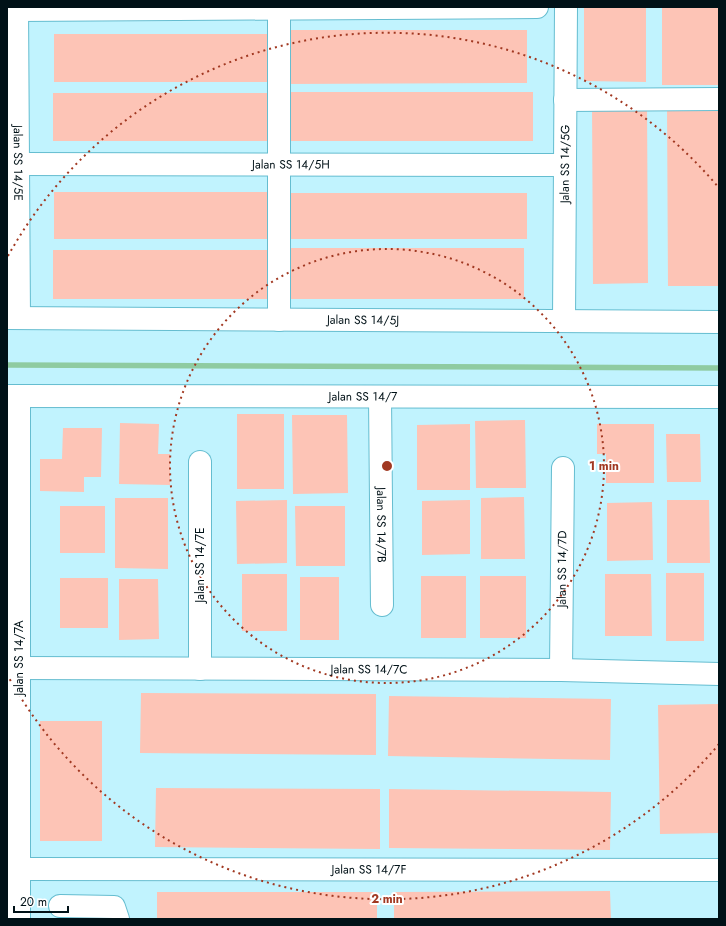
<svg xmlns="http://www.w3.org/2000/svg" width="726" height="926" font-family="Jost,sans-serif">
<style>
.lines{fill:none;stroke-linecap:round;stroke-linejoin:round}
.stream{stroke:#8fcba1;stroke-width:5.5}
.building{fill:#fdc4b6}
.minor-casing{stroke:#65bdd0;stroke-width:24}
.minor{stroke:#fff;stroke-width:22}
.ring{fill:none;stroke:#a13821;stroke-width:2;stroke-dasharray:2 4}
.labels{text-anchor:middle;stroke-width:4;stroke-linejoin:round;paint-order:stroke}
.street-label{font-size:12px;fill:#001117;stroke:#fff}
.centre{fill:#a13821;stroke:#fff;stroke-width:2}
.ring-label{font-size:12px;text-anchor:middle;font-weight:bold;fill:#a13821;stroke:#fff;stroke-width:4;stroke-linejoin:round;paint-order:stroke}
</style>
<rect width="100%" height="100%" fill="#c1f3fe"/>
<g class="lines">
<path class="stream" d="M7,365L719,368"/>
</g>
<path class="building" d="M584,7H646V82L584,81Z
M662,7H719V85H662Z
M287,30H527V83L287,84Z
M54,34H273V82H54Z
M289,92H533V141H289Z
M53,93H271V141H53Z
M592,103H647L648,283L593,284Z
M719,104V286H668L667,105Z
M54,192H270V239H54Z
M287,193H527V239H287Z
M287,248H524V299H287Z
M53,250H271V299H53Z
M237,414H284V489H237Z
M292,415H347L348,493L293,494Z
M525,420L526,488H476L475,421Z
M120,423L159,424L158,454H170V485L119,484Z
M470,424V490H417V425Z
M597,424H654V483H606V454H597Z
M63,428H102L101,477H84V492L40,491V459H62Z
M666,434H700L701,482H667Z
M524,497L525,559H481V498Z
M115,498H168V569L115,568Z
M287,500V563L237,564L236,501Z
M470,500V554L422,555V501Z
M667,500H709L710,563H667Z
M652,502L653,560L607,561V503Z
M60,506H105V553H60Z
M295,506H345V566H296Z
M666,573H704V641H666Z
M242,574H287V631H242Z
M605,574H651L652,636H605Z
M421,576H466V638H421Z
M480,576H526V638H480Z
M300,577H339V640H300Z
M60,578H108V628H60Z
M119,579H158L159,639L119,640Z
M141,693L376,694V755L140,753Z
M389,696L611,699L610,760L388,756Z
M719,704V833L660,834L658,705Z
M40,721H102V841H40Z
M156,788L380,789V849L155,847Z
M389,789L611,792L610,850L389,848Z
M610,891L611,919H394V892Z
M157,892H377V919H157Z"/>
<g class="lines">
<g class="minor-casing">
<g id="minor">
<path id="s1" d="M17,7L19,318"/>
<path d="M279,7V320"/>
<path d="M17,10L537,7"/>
<path d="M565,100L719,99"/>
<path id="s2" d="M18,164L565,165"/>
<path id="s3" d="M7,318L719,322"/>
<path id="s4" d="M564,321L566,7"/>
<path id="s5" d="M7,396L719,397"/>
<path d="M19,396V919"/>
<path id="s6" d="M380,397L382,605"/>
<path d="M200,462V669"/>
<path id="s7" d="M19,668L561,670L719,674"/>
<path id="s8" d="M561,670L563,468"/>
<path id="s9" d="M19,869L719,870"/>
<path d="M60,906L114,907L118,919"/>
</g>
</g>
<use href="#minor" class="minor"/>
</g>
<g class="ring">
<circle cx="387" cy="466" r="217"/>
<path d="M719 744A433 433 0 0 1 8 676M8 256A433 433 0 0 1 719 188"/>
</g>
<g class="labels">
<g class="street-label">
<text dy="4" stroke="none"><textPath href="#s1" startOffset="156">Jalan SS 14/5E</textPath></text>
<text dy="4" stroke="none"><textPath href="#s2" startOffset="273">Jalan SS 14/5H</textPath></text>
<text dy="4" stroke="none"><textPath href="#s4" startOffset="157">Jalan SS 14/5G</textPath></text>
<text dy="4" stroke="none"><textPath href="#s3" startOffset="356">Jalan SS 14/5J</textPath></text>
<text dy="4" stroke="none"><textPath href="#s5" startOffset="356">Jalan SS 14/7</textPath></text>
<text dy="4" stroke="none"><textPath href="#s6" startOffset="128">Jalan SS 14/7B</textPath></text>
<text transform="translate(200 565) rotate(-90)" y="4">Jalan SS 14/7E</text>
<text dy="4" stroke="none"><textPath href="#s8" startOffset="101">Jalan SS 14/7D</textPath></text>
<text transform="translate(19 658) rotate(-90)" y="4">Jalan SS 14/7A</text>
<text dy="4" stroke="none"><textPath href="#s7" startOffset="350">Jalan SS 14/7C</textPath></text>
<text dy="4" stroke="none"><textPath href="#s9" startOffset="350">Jalan SS 14/7F</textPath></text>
</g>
</g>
<circle cx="387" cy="466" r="6" class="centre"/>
<g class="ring-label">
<text x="604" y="470">1 min</text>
<text x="387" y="903">2 min</text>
</g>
<rect width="726" height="926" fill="none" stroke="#001117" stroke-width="16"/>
<path d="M14 906v6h54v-6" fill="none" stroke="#001117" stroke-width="2"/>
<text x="20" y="906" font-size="12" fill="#001117" stroke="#ffffff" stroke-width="3" paint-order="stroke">20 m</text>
</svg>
